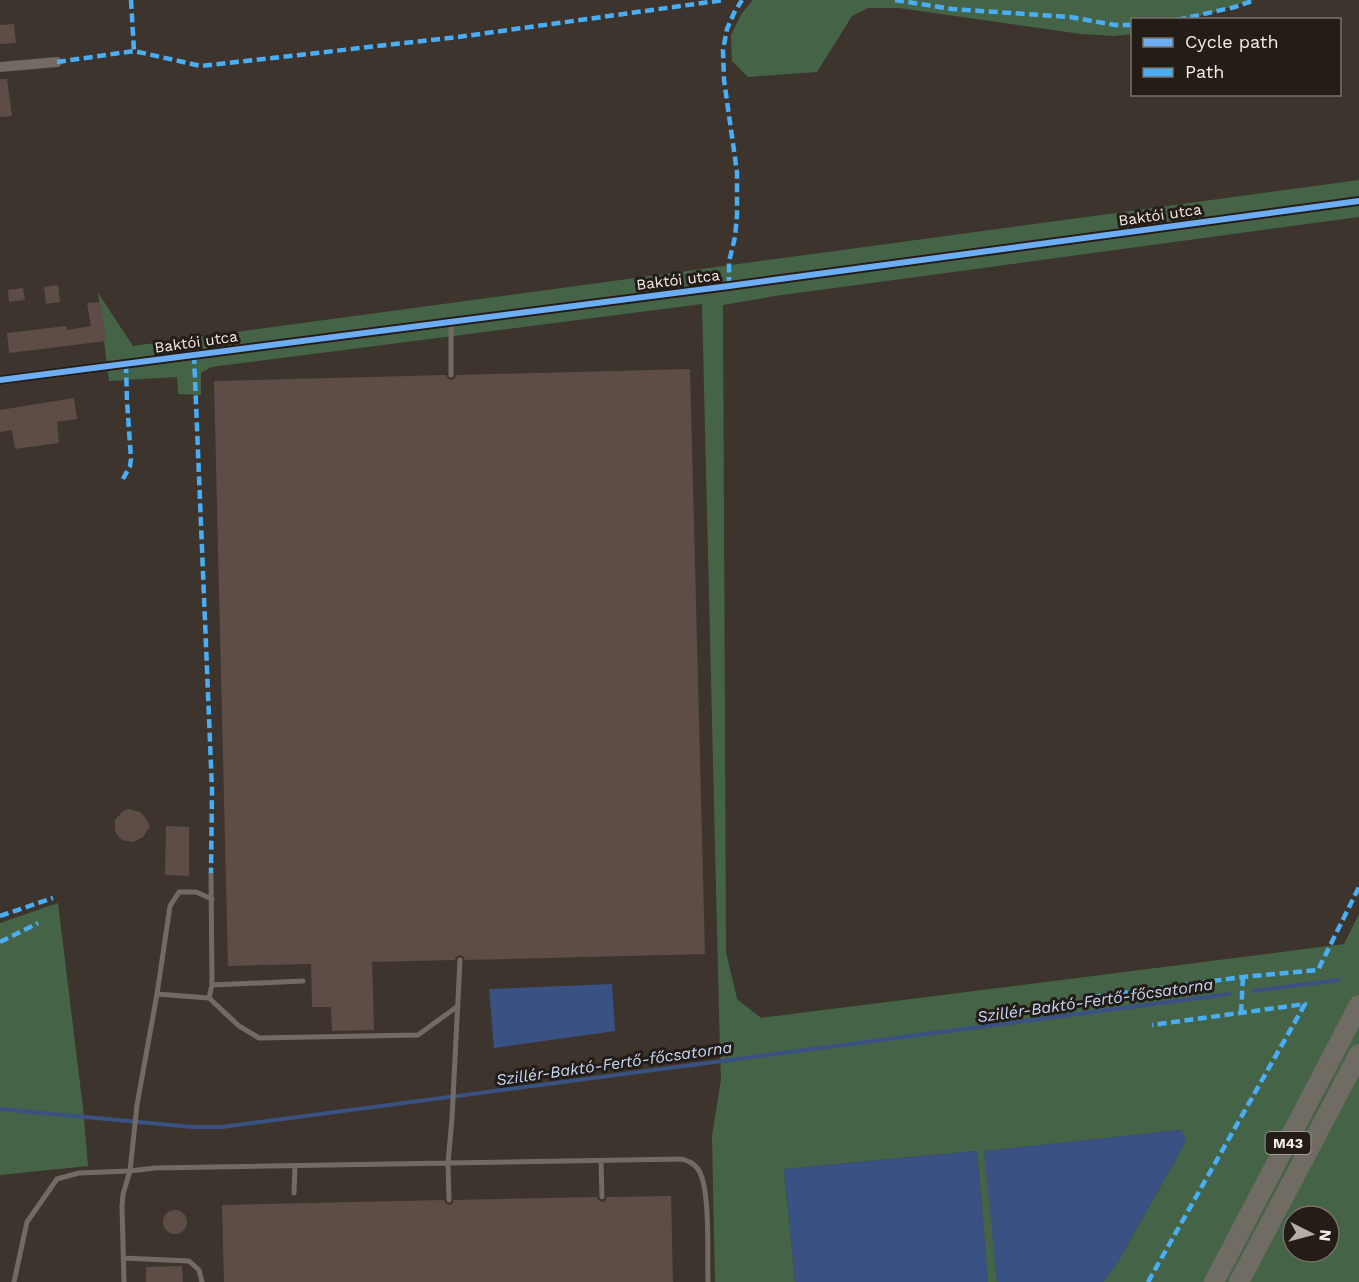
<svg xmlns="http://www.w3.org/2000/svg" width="1359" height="1282" font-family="'Work Sans',sans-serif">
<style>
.green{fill:#456447;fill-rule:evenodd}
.water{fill:#395283}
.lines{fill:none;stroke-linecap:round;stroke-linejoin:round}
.stream{stroke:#395283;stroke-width:4}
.building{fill:#5e4d47}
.lane{stroke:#726b63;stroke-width:5}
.street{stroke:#726b63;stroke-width:10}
.highway{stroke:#706b63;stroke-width:20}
.quiet{stroke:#49aef6;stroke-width:4.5;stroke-dasharray:9 4.5;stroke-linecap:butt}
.cycleway-casing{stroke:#241d17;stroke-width:10}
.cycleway{stroke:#6dadf4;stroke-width:6}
.labels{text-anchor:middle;stroke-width:6;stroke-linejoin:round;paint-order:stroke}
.shield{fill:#241d17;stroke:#b8aea6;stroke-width:1.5}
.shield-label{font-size:14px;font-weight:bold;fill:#f7ece4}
.street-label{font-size:15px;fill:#f7ece4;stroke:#241d17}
.water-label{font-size:16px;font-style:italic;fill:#c7dafb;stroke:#241d17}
</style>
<rect width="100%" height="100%" fill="#3d342d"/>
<path class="green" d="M753,0H1254L1190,19L1132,20V34L1114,36L1081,34L899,8H868L852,16L817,72L748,77L732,61L731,35L742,13Z
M1359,180V217L775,296L723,305L726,952L737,999L761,1018L1344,944L1359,914V1282H1103L1116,1265L1186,1141L1181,1130L985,1151L997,1282H988L977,1151L784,1169L795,1282H715L712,1136L721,1079L720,1053L702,304L211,367L201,373V395L178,394L177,377L109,381L98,293L133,346ZM1293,1216H1329V1252H1293Z
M58,903L83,1108L88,1166L0,1175V923Z"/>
<path class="water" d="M612,984L615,1031L494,1048L489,989Z
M1181,1130L1186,1141L1116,1265L1103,1282H997L984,1151Z
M977,1151L988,1282H795L784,1169Z"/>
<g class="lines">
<path class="stream" d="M1253,991L1338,980
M0,1109L192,1127H222L1229,994"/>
</g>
<path class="building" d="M14,24L16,43L0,44V25Z
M0,79H7L12,116L0,117Z
M58,285L60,302L46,304L44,287Z
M23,288L25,300L9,302L8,290Z
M101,302L106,341L9,353L7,333L66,326L67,330L91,326L87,303Z
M690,369L705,954L465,960L463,956L460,955L456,957L455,960L372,962L374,1030L332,1031L331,1007H312L311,964L228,966L214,381L446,375L448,379L452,380L455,378L456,375Z
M74,398L77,419L57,422L59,443L15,449L12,430L0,432V410Z
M129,809L140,812L144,816L150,826L143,837L133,842L122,840L118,836L115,831V820L123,811Z
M166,826L189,827V876L165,875Z
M671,1196L673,1282H224L222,1205L444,1200L445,1203L449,1205L452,1204L454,1200L597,1197L598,1200L602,1202L605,1201L607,1197Z
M163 1222a12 12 0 1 1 24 0a12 12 0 1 1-24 0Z
M182,1266L183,1282H146V1267Z"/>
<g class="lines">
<path class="lane" d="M451,375V322
M211,873L212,985L303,981
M157,994L209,998L212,985
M209,998L239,1026L259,1038L418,1035L458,1006
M601,1161L602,1197
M294,1193L295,1166
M449,1200L448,1163L452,1118L460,960
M123,1258L189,1261L199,1270L202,1282
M14,1282L27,1222L57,1179L79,1173L130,1171L137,1105L157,994L170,906L179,892H196L212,899
M124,1282L122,1207L123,1194L130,1171L155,1168L682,1159C688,1161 694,1163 698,1169C711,1188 707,1256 708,1282"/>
<path class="street" d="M0,67L57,62
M0,380L729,286L1359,201"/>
<path class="highway" d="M1214,1282L1359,1005
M1239,1282L1359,1054"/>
<path class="quiet" d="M131,0L134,51
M895,0L952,9L1070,17L1115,25H1132
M1177,20L1235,7L1255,0
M57,62L134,51L201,66L458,37L724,0
M729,286V262L735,237L737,216V172L724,80L723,50L727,29L734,13L742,0
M194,355L212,790L211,873
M123,479L130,466L131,459L127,401L126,364
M0,916L53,898
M0,942L38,923
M1092,997L1243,977L1318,970L1359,887
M1241,1013L1243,977
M1148,1282L1305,1004L1152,1025"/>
<g class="cycleway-casing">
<path id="cycleway" d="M0,380L729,286L1359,201"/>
</g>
<use href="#cycleway" class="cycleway"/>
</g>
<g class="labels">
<rect class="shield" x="1265.5" y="1132" width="45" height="22" rx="4.5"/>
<g class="shield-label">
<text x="1288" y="1148">M43</text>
</g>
<g class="street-label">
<text transform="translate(1160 215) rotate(-8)" y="5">Baktói utca</text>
<text transform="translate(678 280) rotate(-7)" y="5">Baktói utca</text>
<text transform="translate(196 342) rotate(-8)" y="5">Baktói utca</text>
</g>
<g class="water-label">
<text transform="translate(1095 1000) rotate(-8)" y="6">Szillér-Baktó-Fertő-főcsatorna</text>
<text transform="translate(614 1063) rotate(-8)" y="6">Szillér-Baktó-Fertő-főcsatorna</text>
</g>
</g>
<rect x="1131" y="18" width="210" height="78" fill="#241d17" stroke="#787069" stroke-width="1.5"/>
<rect x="1143" y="38" width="30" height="9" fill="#6dadf4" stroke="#787069" stroke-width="1.5"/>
<text x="1185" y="48" font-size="18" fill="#f7ece4">Cycle path</text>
<rect x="1143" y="68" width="30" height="9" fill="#49aef6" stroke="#787069" stroke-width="1.5"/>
<text x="1185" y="78" font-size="18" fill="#f7ece4">Path</text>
<g transform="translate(1311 1234) rotate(96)"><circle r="28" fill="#241d17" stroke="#787069" stroke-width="1.5"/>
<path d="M0-4.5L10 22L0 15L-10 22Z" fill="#b6aca4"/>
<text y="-9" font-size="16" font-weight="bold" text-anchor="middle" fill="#f7ece4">N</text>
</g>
</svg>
